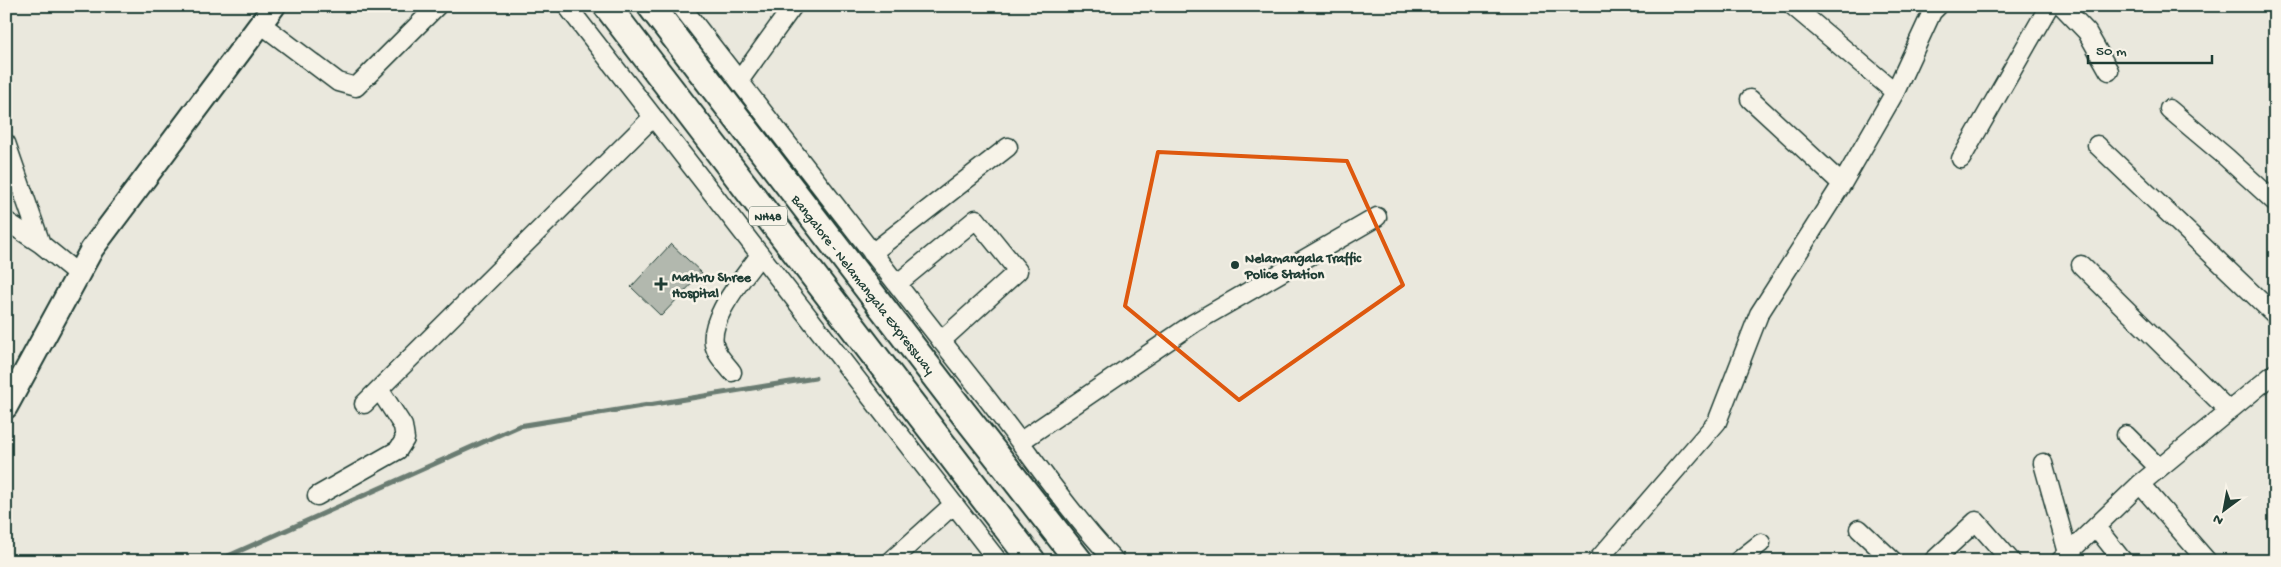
<svg xmlns="http://www.w3.org/2000/svg" width="2281" height="567" font-family="'Gochi Hand',sans-serif">
<style>
.lines{fill:none;stroke-linecap:round;stroke-linejoin:round}
.stream{stroke:#6a7c72;stroke-width:5}
.building{fill:#b2b8ae;stroke:#1f3d34}
.minor-casing{stroke:#1f3d34;stroke-width:21}
.major-casing{stroke:#1f3d34;stroke-width:26}
.highway-casing{stroke:#1f3d34;stroke-width:30}
.minor{stroke:#f7f3e8;stroke-width:18}
.major{stroke:#f7f3e8;stroke-width:22}
.highway{stroke:#f7f3e8;stroke-width:26}
.marked{fill:none;stroke:#de580e;stroke-width:4;stroke-linejoin:round}
.poi-dot{fill:#1f3d34;stroke:#f7f3e8;stroke-width:2}
.labels{text-anchor:middle;stroke-width:5;stroke-linejoin:round;paint-order:stroke}
.shield{fill:#f7f3e8;stroke:#60746a;stroke-width:1}
.shield-label{font-size:12px;font-weight:bold;fill:#1f3d34}
.poi-label{font-size:14px;font-weight:bold;fill:#1f3d34;stroke:#f7f3e8;text-anchor:start}
.street-label{font-size:14px;fill:#1f3d34;stroke:#f7f3e8}
</style>
<rect width="100%" height="100%" fill="#eae8dd"/>
<filter id="ink" filterUnits="userSpaceOnUse"><feTurbulence type="fractalNoise" baseFrequency=".02" numOctaves="2"/><feDisplacementMap in="SourceGraphic" scale="10" xChannelSelector="R" yChannelSelector="G"/><feConvolveMatrix kernelMatrix="1 2 1 2 8 2 1 2 1" color-interpolation-filters="sRGB"/></filter>
<g filter="url(#ink)">
<g class="lines">
<path class="stream" d="M217,561L519,426L815,378"/>
</g>
<path class="building" d="M671,244L702,273L661,316L631,287Z"/>
<g class="lines">
<g class="minor-casing">
<path id="minor" d="M567,6L998,561
M681,6C781,135 880,264 982,392C1026,448 1066,509 1115,561
M1793,6L1895,92
M2062,6L2087,32L2109,71
M261,24L338,82L356,87L437,6
M739,81L793,6
M1750,99L1842,184
M2169,109L2226,157L2275,202
M6,143L41,244
M2097,145L2275,315
M1961,159L2049,6
M6,221L41,244L78,274
M872,253L1008,147
M2081,265L2228,410
M897,284L976,219L1018,271L941,341
M732,372C727,365 719,358 716,350C703,323 745,276 760,255
M364,404L653,117
M2126,435L2159,468
M1021,441L1194,323L1377,217
M2043,463L2068,553
M2140,484L2207,561
M317,496L398,450L405,439L403,426L379,389
M2096,527L2123,561
M1859,529L1893,561
M891,561L954,504
M1597,561L1717,422L1759,314L1842,184L1895,92L1932,12L1938,6
M1738,561L1761,543
M1933,561L1976,521L2011,561
M2060,561L2140,484L2275,373"/>
</g>
<g class="major-casing">
<path id="major" d="M6,407L92,249L274,6"/>
</g>
<g class="highway-casing">
<path id="highway" d="M607,6L1032,561
M651,6L957,405L1079,561"/>
</g>
<use href="#minor" class="minor"/>
<use href="#major" class="major"/>
<use href="#highway" class="highway"/>
</g>
</g>
<path class="marked" d="M1158,152L1347,161L1403,285L1239,400L1125,306Z"/>
<g class="poi-dot">
<circle cx="1235" cy="265" r="5"/>
<path d="M658.5 276.5h5v5h5v5h-5v5h-5v-5h-5v-5h5z"/>
</g>
<g class="labels">
<rect class="shield" x="749" y="206.5" width="38" height="19" rx="4"/>
<g class="shield-label">
<text x="768" y="220">NH48</text>
</g>
<g class="poi-label">
<text x="1245" y="262">Nelamangala Traffic<tspan x="1245" dy="16">Police Station</tspan></text>
<text x="672" y="281">Mathru Shree<tspan x="672" dy="16">Hospital</tspan></text>
</g>
<g class="street-label">
<text transform="translate(864 284) rotate(52)" y="5">Bangalore - Nelamangala Expressway</text>
</g>
</g>
<rect width="2281" height="567" fill="none" stroke="#f7f3e8" stroke-width="25"/>
<rect x="12" y="12" width="2256" height="542" fill="none" stroke="#1f3d34" stroke-width="2" filter="url(#ink)"/>
<g transform="translate(2224 510) rotate(212)" stroke="#f7f3e8" stroke-width="4" paint-order="stroke">
<path d="M0-4L9 19L0 12L-9 19Z" fill="#1f3d34"/>
<text y="-8" font-size="14" font-weight="bold" text-anchor="middle" fill="#1f3d34">N</text>
</g>
<path d="M2088 55v8h124v-8" fill="none" stroke="#1f3d34" stroke-width="2.5"/>
<text x="2096" y="55" font-size="15" fill="#1f3d34" stroke="#f7f3e8" stroke-width="4" paint-order="stroke">50 m</text>
</svg>
